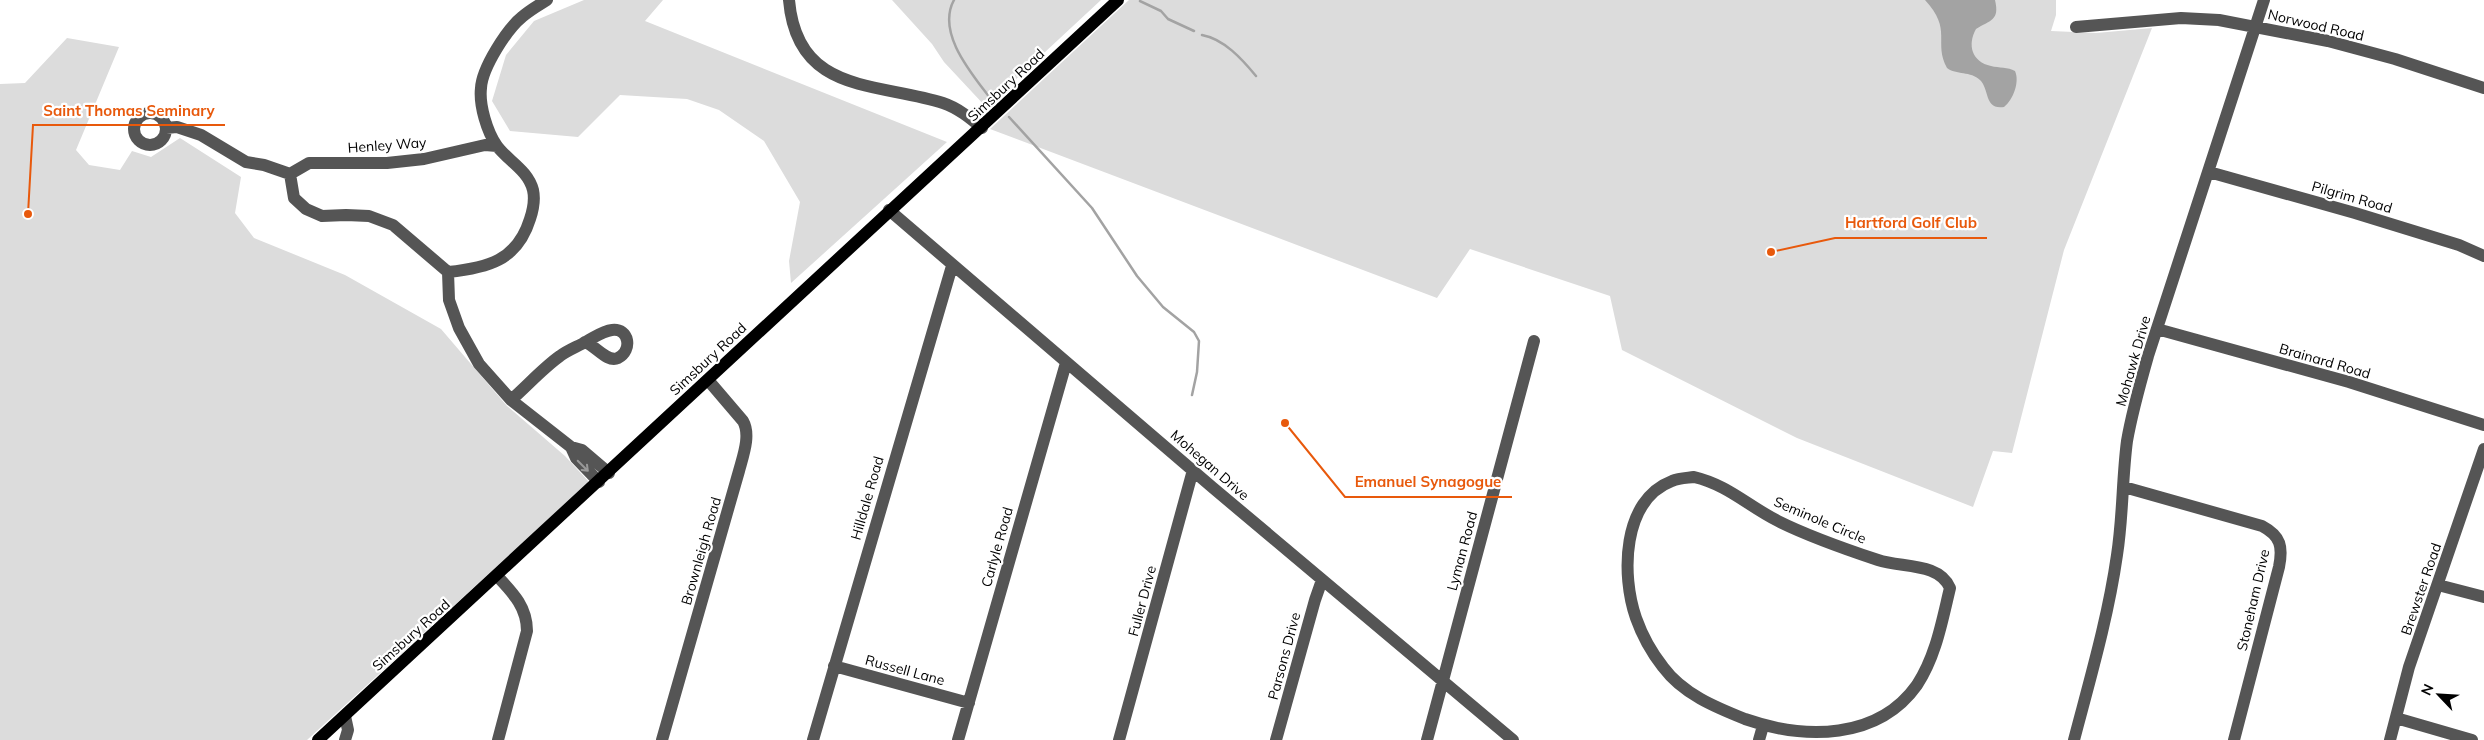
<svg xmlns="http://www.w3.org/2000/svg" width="2484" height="740" font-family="Mulish,sans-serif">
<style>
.green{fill:#dcdcdc}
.water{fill:#a3a3a3}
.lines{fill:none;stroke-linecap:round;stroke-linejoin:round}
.stream{stroke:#a3a3a3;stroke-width:2.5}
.minor{stroke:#555;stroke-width:12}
.major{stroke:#000;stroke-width:12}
.oneway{stroke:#999}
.labels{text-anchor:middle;stroke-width:4.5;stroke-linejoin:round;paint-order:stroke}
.street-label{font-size:14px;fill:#000;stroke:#fff}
.leader{fill:none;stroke:#e8590c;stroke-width:2}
.callout-dot{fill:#e8590c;stroke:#fff;stroke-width:2}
.callout-label{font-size:15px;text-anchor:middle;font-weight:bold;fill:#e8590c;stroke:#fff;stroke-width:4.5;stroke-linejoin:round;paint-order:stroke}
</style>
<rect width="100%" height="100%" fill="#fff"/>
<path class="green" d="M584,0H663L645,21L947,142L791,283L789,261L800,202L764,141L719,110L687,99L620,95L578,137L510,131L492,101L506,55L534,21Z
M892,0H1101L986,107L944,62L932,44Z
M1129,0H2056V15L2051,31L2096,33L2152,28L2064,250L2012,453L1993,451L1973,507L1797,438L1622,350L1610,296L1470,249L1437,298L990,129Z
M67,38L119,47L76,150L89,165L120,170L132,151L151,157L180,138L241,177L235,213L254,238L345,275L441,329L507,406L565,456L589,482L307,740H0V84L25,83Z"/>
<path class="water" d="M1925,0H1995C2000,21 1990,20 1976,29C1967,45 1972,62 1991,66C1999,68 2008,67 2015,71C2020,82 2013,100 2004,107C1984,110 1990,90 1980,80C1971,71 1956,75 1947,68C1933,42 1953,30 1925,0Z"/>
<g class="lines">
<path class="stream" d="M954,0C936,33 972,74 990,98
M1140,1L1161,11L1168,19L1194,31
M1202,35C1224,39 1242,59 1256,76
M1009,117L1092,208L1137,276L1163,307L1194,332L1199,341L1197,372L1192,395"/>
<path class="minor" d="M789,0C797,95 878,82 943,103C958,108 970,118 982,128
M2076,27L2181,18L2219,20L2328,41L2395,59L2484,88
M134 129a16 16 0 1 1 32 0a16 16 0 1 1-32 0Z
M166,128L177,127L201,135L246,162L264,165L290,174
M497,146L485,145L424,159L387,163H309L290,174L294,198L306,209L322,216L346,215L369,216L393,225L448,272C487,268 517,261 530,219C533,210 535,199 533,190C528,170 508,161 497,146C487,132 479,105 481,88C482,68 507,29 522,17C530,10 539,5 547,0
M2209,172L2355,213L2459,245L2484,256
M889,210L1212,487L1513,740
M448,272L449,300L459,328L479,364L511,400L571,447L582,450L609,473
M2157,329L2349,382L2484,425
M511,400C527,386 543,368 560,356C568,350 579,346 587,341C595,337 603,331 612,330C629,328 633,350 618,358C607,363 596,346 585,342
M571,447L576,458L599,482
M1694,477C1728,485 1748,506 1778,521C1810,537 1845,549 1878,560C1901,568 1939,562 1950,588C1942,621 1936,656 1917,685C1878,740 1805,740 1745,719C1715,707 1683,694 1663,667C1652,653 1642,635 1636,618C1621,575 1622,500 1672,481C1679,478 1687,478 1694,477Z
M2124,487L2262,526C2281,536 2283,547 2279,567L2234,740
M497,576C513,593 527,607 527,631L498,740
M2438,585L2484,597
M834,666L969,703
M2396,718L2472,740
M345,740L348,730L345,716
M662,740L739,471C743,456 751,435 743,421L708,380
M813,740L952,266
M958,740L1066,363
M1119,740L1193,470
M1276,740L1315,600L1322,580
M1427,740L1534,341
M1759,740L1763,726
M2074,740C2090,679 2108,618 2117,555C2123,517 2122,479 2127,441C2132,412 2140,384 2148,356L2264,0
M2390,740L2409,667L2484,449"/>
<path class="major" d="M318,740L1118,0"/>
</g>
<defs><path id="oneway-shaft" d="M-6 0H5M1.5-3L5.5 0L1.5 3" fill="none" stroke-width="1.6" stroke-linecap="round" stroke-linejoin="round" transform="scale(1.25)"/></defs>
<use class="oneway" href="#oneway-shaft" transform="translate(583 466) rotate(45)"/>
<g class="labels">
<g class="street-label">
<text transform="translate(2316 25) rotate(13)" y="5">Norwood Road</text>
<text transform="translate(1006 85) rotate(-43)" y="5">Simsbury Road</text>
<text transform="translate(387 145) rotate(-4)" y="5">Henley Way</text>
<text transform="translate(2352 197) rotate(16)" y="5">Pilgrim Road</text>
<text transform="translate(708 359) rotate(-43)" y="5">Simsbury Road</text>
<text transform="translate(2133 361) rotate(-74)" y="5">Mohawk Drive</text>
<text transform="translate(2325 361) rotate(16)" y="5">Brainard Road</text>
<text transform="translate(1210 465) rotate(41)" y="5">Mohegan Drive</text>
<text transform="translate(867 498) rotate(-74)" y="5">Hilldale Road</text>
<text transform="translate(1820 520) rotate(23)" y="5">Seminole Circle</text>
<text transform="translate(997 547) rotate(-74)" y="5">Carlyle Road</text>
<text transform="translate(701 551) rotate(-74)" y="5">Brownleigh Road</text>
<text transform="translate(1462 551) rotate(-75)" y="5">Lyman Road</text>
<text transform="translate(2421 589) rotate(-71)" y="5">Brewster Road</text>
<text transform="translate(2253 600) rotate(-77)" y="5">Stoneham Drive</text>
<text transform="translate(1142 601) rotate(-75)" y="5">Fuller Drive</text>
<text transform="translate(411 635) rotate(-42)" y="5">Simsbury Road</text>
<text transform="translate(1284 656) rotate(-75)" y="5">Parsons Drive</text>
<text transform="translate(905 670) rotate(15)" y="5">Russell Lane</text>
</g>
</g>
<path class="leader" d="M28 214L33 125H225M1771 252L1835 238H1987M1285 423L1345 497H1512"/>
<g class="callout-dot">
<circle cx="28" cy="214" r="5"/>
<circle cx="1771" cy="252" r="5"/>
<circle cx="1285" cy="423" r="5"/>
</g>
<g class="callout-label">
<text x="129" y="116">Saint Thomas Seminary</text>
<text x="1911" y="228">Hartford Golf Club</text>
<text x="1428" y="487">Emanuel Synagogue</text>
</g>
<g transform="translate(2439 695) rotate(295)" stroke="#ffffff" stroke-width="4" paint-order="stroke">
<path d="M0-4L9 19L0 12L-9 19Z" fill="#000000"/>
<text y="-8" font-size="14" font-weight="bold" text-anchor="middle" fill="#000000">N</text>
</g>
</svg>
